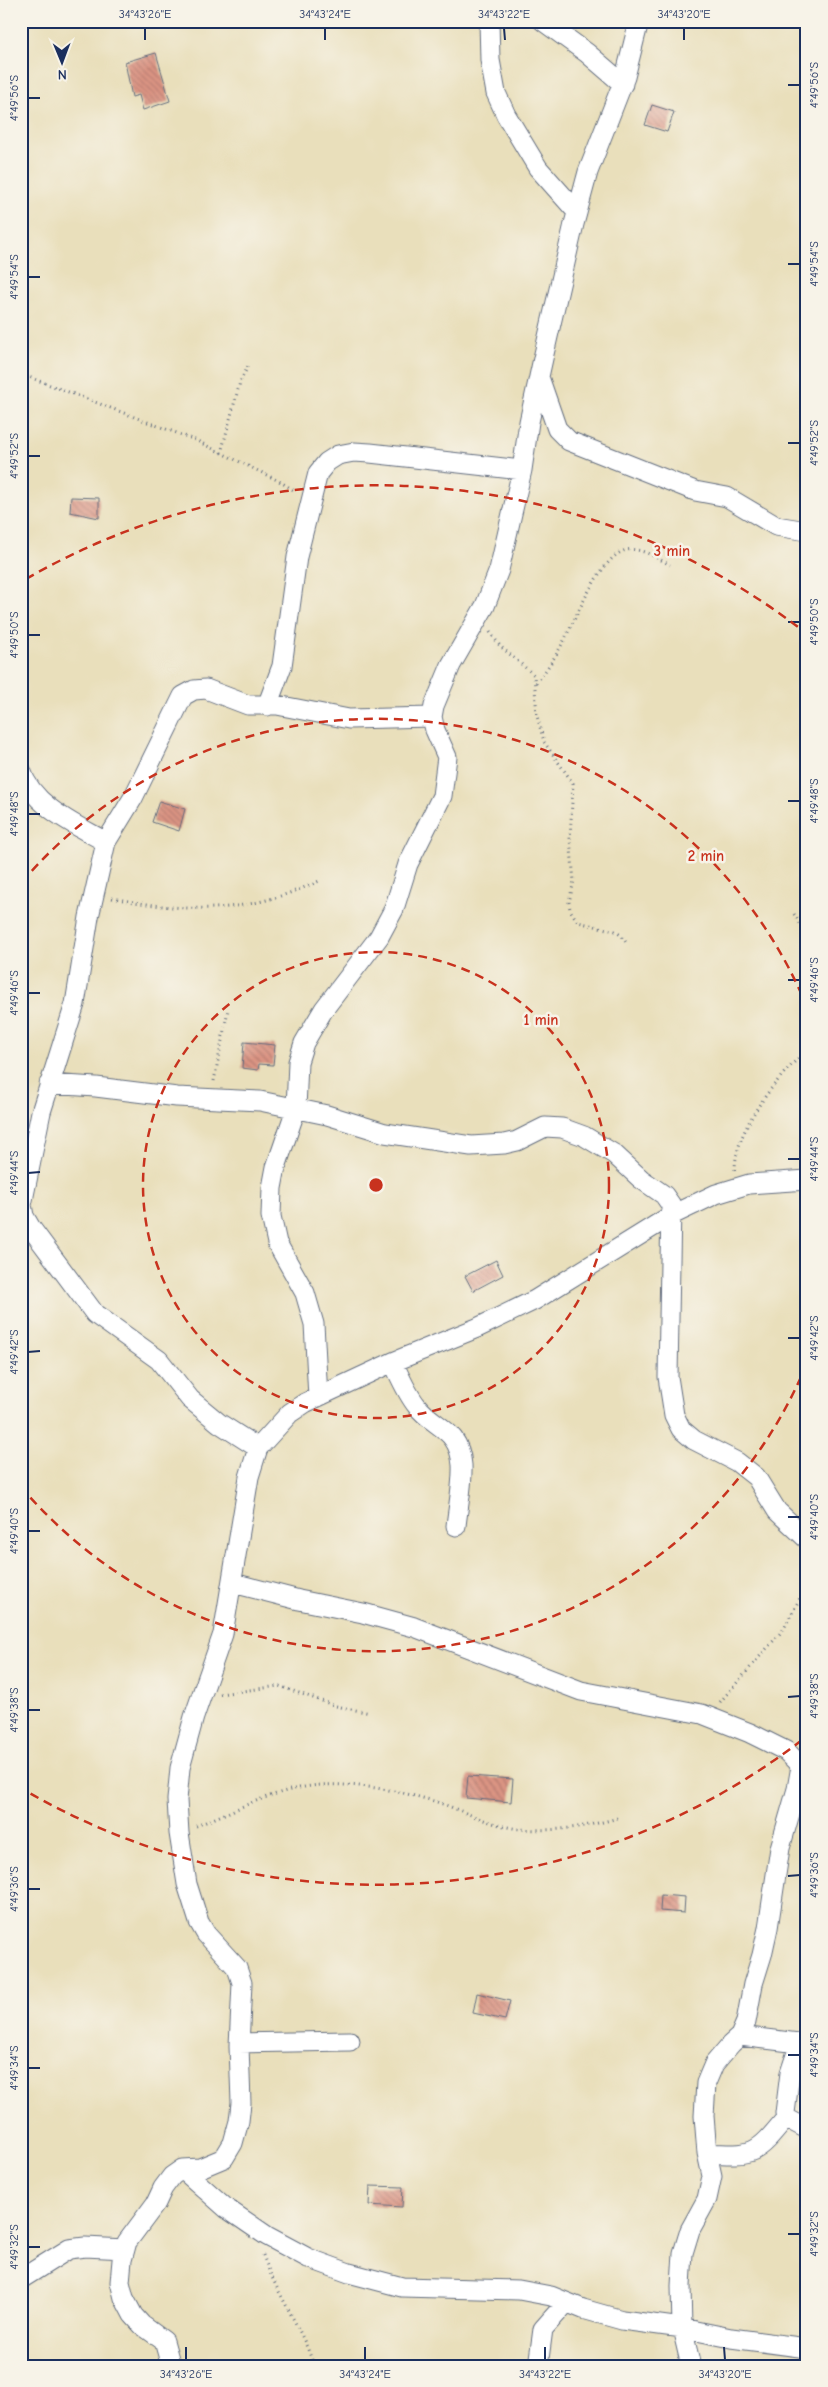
<svg xmlns="http://www.w3.org/2000/svg" width="828" height="2387" font-family="'Comic Neue',sans-serif">
<style>
.building{fill:url(#building-back-hatch)}
.lines{fill:none;stroke-linecap:round;stroke-linejoin:round}
.minor-casing{stroke:#636d7f;stroke-width:21}
.path{stroke:#636d7f;stroke-width:3;stroke-dasharray:1 4;stroke-linecap:butt}
.minor{stroke:#fff;stroke-width:19}
.ticks{fill:none;stroke:#1b2f5e;stroke-width:2}
.ring{fill:none;stroke:#c8321e;stroke-width:2.5;stroke-dasharray:9 6}
.centre{fill:#c8321e;stroke:#f7f3e8;stroke-width:2.5}
.ring-label{font-size:15px;text-anchor:middle;font-weight:bold;fill:#c8321e;stroke:#f7f3e8;stroke-width:5;stroke-linejoin:round;paint-order:stroke}
.neatline{fill:none;stroke:#1b2f5e;stroke-width:2}
.ticks-label{font-size:12px;text-anchor:middle;fill:#1b2f5e}
</style>
<defs>
<pattern id="building-back-hatch" width="6" height="6" patternUnits="userSpaceOnUse" patternTransform="scale(1.25)"><rect width="6" height="6" fill="#db9483"/><path d="M-1 5l2 2M0 0l6 6M5-1l2 2" fill="none" stroke="#b1796e"/></pattern>
</defs>
<rect width="100%" height="100%" fill="#f7f3e8"/>
<filter id="ink" filterUnits="userSpaceOnUse"><feTurbulence type="fractalNoise" baseFrequency=".02" numOctaves="2"/><feDisplacementMap in="SourceGraphic" scale="10" xChannelSelector="R" yChannelSelector="G"/><feConvolveMatrix kernelMatrix="1 2 1 2 8 2 1 2 1" color-interpolation-filters="sRGB"/></filter>
<filter id="wash" filterUnits="userSpaceOnUse"><feTurbulence type="fractalNoise" baseFrequency=".0096" numOctaves="4" result="noise"/><feDisplacementMap in="SourceGraphic" scale="20" xChannelSelector="R" yChannelSelector="G"/><feGaussianBlur stdDeviation="1.12" result="paint"/><feColorMatrix in="noise" values="0 0 0 0 0 0 0 0 0 0 0 0 0 0 0 0 0 1.4 0 .05"/><feComposite in="paint" operator="in"/></filter>
<g filter="url(#wash)">
<rect width="100%" height="100%" fill="#e9dfbb"/>
<g id="blocks">
<path class="building" d="M156,53L170,101L143,110L139,95L132,97L125,62Z
M652,105L674,112L667,132L645,125Z
M71,497L99,498V518L70,512Z
M159,801L185,809L179,831L152,822Z
M244,1042L275,1045L273,1065L259,1064L258,1070L242,1068Z
M496,1260L503,1275L473,1291L465,1276Z
M468,1776L513,1779L511,1802L466,1798Z
M661,1895L685,1897L684,1913L660,1911Z
M477,1993L510,2001L505,2020L473,2013Z
M370,2186L403,2187L402,2207L369,2205Z"/>
</g>
</g>
<g filter="url(#ink)">
<use href="#blocks" fill-opacity="0" stroke="#636d7f" stroke-width="1"/>
<g class="lines">
<g class="minor-casing">
<path id="minor" d="M489,21L490,60L496,93L506,115L538,168L577,212
M543,21L587,53L623,84
M539,377L557,429L569,441L695,491L727,497L776,526L807,531
M267,706L282,666L297,557L318,473L327,462L338,455L354,452L370,453L522,470
M21,770C32,806 76,825 106,842
M49,1084L96,1087L177,1097L260,1101L327,1115L385,1133L471,1146L504,1144L517,1141L545,1127L562,1128L584,1136L614,1154L641,1179L664,1195L671,1205L668,1377L674,1415L681,1429L694,1440L737,1462L756,1477L777,1511L807,1539
M393,1362C400,1377 407,1394 417,1406C435,1429 459,1428 462,1465C463,1484 458,1507 456,1526
M318,1397L314,1324L305,1293L277,1243L271,1216L272,1188L276,1167L296,1109L298,1062L304,1043L324,1009L379,937L394,909L408,864L442,796L447,757L435,730L432,717L434,706L451,665L485,606L499,570L522,470L529,422L544,354L574,224L588,172L625,77L639,21
M258,1448L219,1423L190,1399L159,1360L95,1314L31,1228L24,1216L22,1205L41,1112L75,1004L89,917L106,842L133,798L183,696L194,690L206,689L248,705H277L349,719L432,717
M233,1583L299,1600L363,1613L414,1627L581,1691L702,1714L750,1733L786,1751L801,1766L807,1769
M740,2036L807,2044
M239,2043L350,2041
M800,2043L790,2073L785,2113L786,2118L807,2129
M707,2153C754,2156 756,2155 786,2118
M182,2169L226,2208L267,2236L308,2258L349,2273L402,2287L519,2290L551,2296L583,2309L622,2320L682,2328L731,2338L807,2348
M21,2279L69,2249L85,2247L125,2249
M171,2366L164,2341L142,2325L133,2315L124,2298L120,2282L122,2260L127,2242L156,2203L163,2188L172,2176L182,2169L200,2168L224,2158L233,2143L239,2121L241,2103L239,2046L242,1983L237,1968L206,1934L199,1922L187,1884L179,1833L177,1800L180,1768L194,1717L223,1634L249,1477L258,1448L290,1413L305,1403L393,1362L477,1328L535,1300L672,1215L716,1194L749,1184L807,1180
M538,2366L543,2329L566,2303
M691,2366L682,2328L681,2286L683,2253L690,2230L707,2199L712,2176L707,2153L704,2116L706,2083L714,2064L731,2044L740,2036L746,2022L753,1984L762,1955L768,1928L780,1848L797,1789L801,1766"/>
</g>
<path class="path" d="M21,374L195,440L279,481L295,491
M221,453L240,382L248,366
M490,632L500,646L534,675L537,716L544,742L573,783L570,839L574,881L569,902L570,910L578,922L615,931L622,936L627,944
M536,683C545,672 553,660 560,648C574,624 598,558 626,550C641,547 657,558 670,565
M112,898C190,913 245,915 319,881
M794,914L807,934
M214,1081L228,1010
M735,1170C735,1128 777,1077 807,1050
M220,1694L279,1686L336,1706L370,1713
M720,1702L783,1630L807,1585
M196,1826C236,1810 277,1788 321,1785C360,1783 400,1791 437,1802C464,1811 491,1826 520,1829C554,1832 588,1827 621,1817
M263,2255C276,2293 302,2328 314,2366"/>
<use href="#minor" class="minor"/>
</g>
</g>
<path class="ticks" d="M145,28V40M325,28V40M504,28L505,40M684,28V40M788,85H800M28,98H40M788,264H800M28,277H40M788,443H800M28,456H40M788,622H800M28,635H40M788,801H800M28,814H40M788,980H800M28,993H40M788,1159H800M28,1173L40,1172M788,1338H800M28,1352L40,1351M788,1517H800M28,1531H40M788,1697L800,1696M28,1710H40M788,1876L800,1875M28,1889H40M788,2055H800M28,2068H40M788,2234H800M28,2247H40M186,2347V2360M365,2347V2360M545,2347V2360M724,2347L725,2360"/>
<g class="ring">
<circle cx="376" cy="1185" r="233"/>
<path d="M807 1363A466 466 0 0 1 22 1488M22 882A466 466 0 0 1 807 1007"/>
<path d="M802 1740A700 700 0 0 1 26 1791M26 579A700 700 0 0 1 802 630"/>
</g>
<circle cx="376" cy="1185" r="8" class="centre"/>
<g class="ring-label">
<text x="672" y="556">3 min</text>
<text x="706" y="861">2 min</text>
<text x="541" y="1025">1 min</text>
</g>
<rect width="828" height="2387" fill="none" stroke="#f7f3e8" stroke-width="55"/>
<g transform="translate(62 62) rotate(179)" stroke="#f7f3e8" stroke-width="4" paint-order="stroke">
<path d="M0-4L9 19L0 12L-9 19Z" fill="#1b2f5e"/>
<text y="-8" font-size="14" font-weight="bold" text-anchor="middle" fill="#1b2f5e">N</text>
</g>
<rect x="28" y="28" width="772" height="2332" class="neatline"/>
<g class="ticks-label">
<text x="145" y="18">34°43'26"E</text>
<text x="325" y="18">34°43'24"E</text>
<text x="504" y="18">34°43'22"E</text>
<text x="684" y="18">34°43'20"E</text>
<text transform="translate(814 85) rotate(-90)" y="4">4°49'56"S</text>
<text transform="translate(14 98) rotate(-90)" y="4">4°49'56"S</text>
<text transform="translate(814 264) rotate(-90)" y="4">4°49'54"S</text>
<text transform="translate(14 277) rotate(-90)" y="4">4°49'54"S</text>
<text transform="translate(814 443) rotate(-90)" y="4">4°49'52"S</text>
<text transform="translate(14 456) rotate(-90)" y="4">4°49'52"S</text>
<text transform="translate(814 622) rotate(-90)" y="4">4°49'50"S</text>
<text transform="translate(14 635) rotate(-90)" y="4">4°49'50"S</text>
<text transform="translate(814 801) rotate(-90)" y="4">4°49'48"S</text>
<text transform="translate(14 814) rotate(-90)" y="4">4°49'48"S</text>
<text transform="translate(814 980) rotate(-90)" y="4">4°49'46"S</text>
<text transform="translate(14 993) rotate(-90)" y="4">4°49'46"S</text>
<text transform="translate(814 1159) rotate(-90)" y="4">4°49'44"S</text>
<text transform="translate(14 1173) rotate(-90)" y="4">4°49'44"S</text>
<text transform="translate(814 1338) rotate(-90)" y="4">4°49'42"S</text>
<text transform="translate(14 1352) rotate(-90)" y="4">4°49'42"S</text>
<text transform="translate(814 1517) rotate(-90)" y="4">4°49'40"S</text>
<text transform="translate(14 1531) rotate(-90)" y="4">4°49'40"S</text>
<text transform="translate(814 1696) rotate(-90)" y="4">4°49'38"S</text>
<text transform="translate(14 1710) rotate(-90)" y="4">4°49'38"S</text>
<text transform="translate(814 1875) rotate(-90)" y="4">4°49'36"S</text>
<text transform="translate(14 1889) rotate(-90)" y="4">4°49'36"S</text>
<text transform="translate(814 2055) rotate(-90)" y="4">4°49'34"S</text>
<text transform="translate(14 2068) rotate(-90)" y="4">4°49'34"S</text>
<text transform="translate(814 2234) rotate(-90)" y="4">4°49'32"S</text>
<text transform="translate(14 2247) rotate(-90)" y="4">4°49'32"S</text>
<text x="186" y="2378">34°43'26"E</text>
<text x="365" y="2378">34°43'24"E</text>
<text x="545" y="2378">34°43'22"E</text>
<text x="725" y="2378">34°43'20"E</text>
</g>
</svg>
